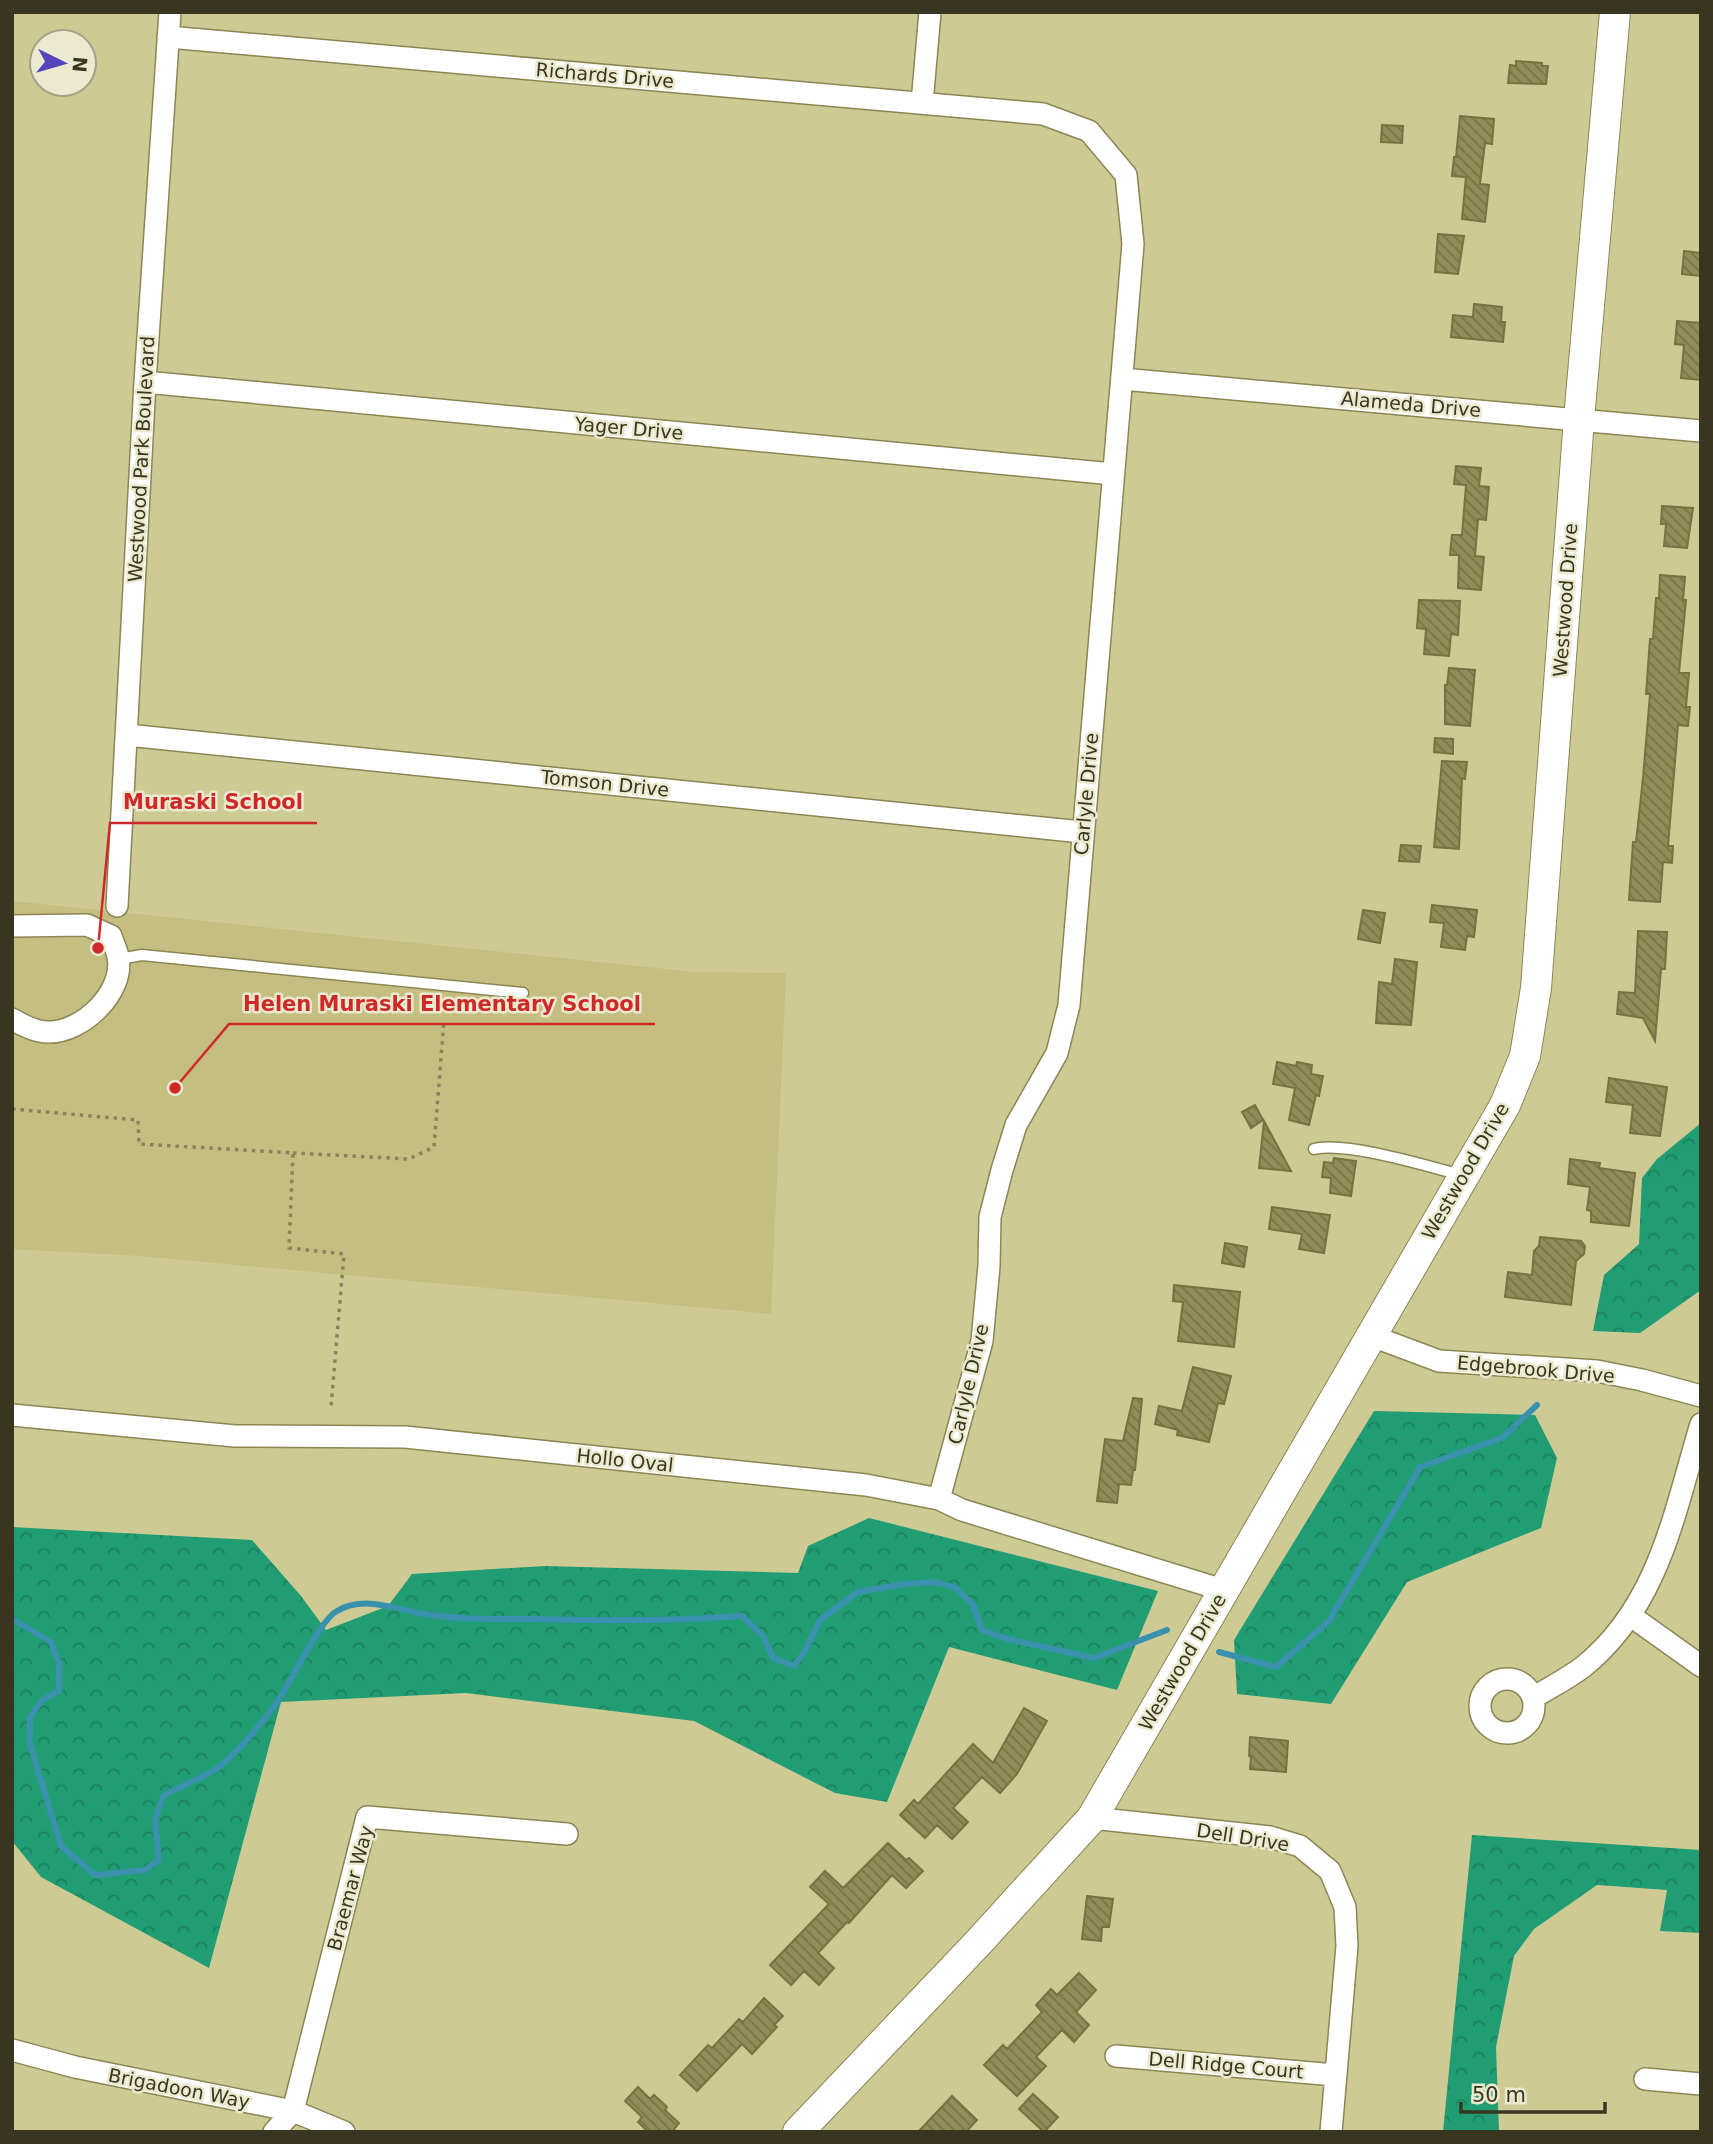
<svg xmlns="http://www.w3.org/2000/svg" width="1713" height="2144" font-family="'DejaVu Sans',sans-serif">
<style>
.built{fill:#c4be81}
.forest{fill:url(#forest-crowns)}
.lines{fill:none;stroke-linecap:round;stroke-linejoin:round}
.stream{stroke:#3991ae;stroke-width:6}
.building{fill:url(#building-back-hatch);stroke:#77723f;stroke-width:2}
.lane-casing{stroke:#8b8653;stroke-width:13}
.street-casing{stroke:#8b8653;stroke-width:24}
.secondary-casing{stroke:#8b8653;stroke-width:32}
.path{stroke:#86835d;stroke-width:3.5;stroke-dasharray:3.5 5;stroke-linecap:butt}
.lane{stroke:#fff;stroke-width:10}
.street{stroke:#fff;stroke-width:21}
.secondary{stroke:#fff;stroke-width:30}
.labels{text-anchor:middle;stroke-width:5;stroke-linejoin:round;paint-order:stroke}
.street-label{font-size:19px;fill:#383621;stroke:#ebe9ce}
.leader{fill:none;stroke:#ce2928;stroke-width:2.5}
.callout-dot{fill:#ce2928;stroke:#ebe9ce;stroke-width:2.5}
.callout-label{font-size:21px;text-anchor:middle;font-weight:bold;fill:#ce2928;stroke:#ebe9ce;stroke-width:5;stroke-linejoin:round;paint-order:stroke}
</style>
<defs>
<pattern id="forest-crowns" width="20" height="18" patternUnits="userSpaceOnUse" patternTransform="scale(1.75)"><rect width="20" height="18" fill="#209d72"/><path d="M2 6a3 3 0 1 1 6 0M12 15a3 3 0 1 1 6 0" fill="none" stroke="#1d815d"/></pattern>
<pattern id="building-back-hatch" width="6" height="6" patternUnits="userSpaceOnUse" patternTransform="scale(1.75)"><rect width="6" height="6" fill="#918d59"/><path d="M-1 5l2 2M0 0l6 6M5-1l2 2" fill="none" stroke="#777449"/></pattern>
</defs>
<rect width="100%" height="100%" fill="#ceca94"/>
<path class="built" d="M12,901L695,972L786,973L771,1314L140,1256L12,1249Z"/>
<path class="forest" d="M1701,1123V1290L1640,1333L1593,1331L1604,1275L1639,1244L1642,1178L1657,1159Z
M1374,1411L1535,1415L1557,1458L1541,1528L1407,1582L1331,1704L1237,1694L1234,1640Z
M869,1518L1158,1591L1117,1690L949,1647L887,1802L835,1793L694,1721L466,1693L281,1702L209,1968L41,1877L12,1841V1527L252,1540L301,1596L326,1630L388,1606L412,1574L545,1566L798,1573L808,1546Z
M1472,1835L1701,1850V1933L1660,1931L1667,1890L1597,1885L1534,1929L1514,1956L1496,2047L1499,2132H1443Z"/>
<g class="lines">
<path class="stream" d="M12,1619L51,1642L59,1664V1691L42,1700L30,1717V1744L61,1846L95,1875L145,1870L159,1860L155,1820L163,1796C178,1787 207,1776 219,1767C241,1749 259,1726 276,1704C291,1683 318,1622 337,1611C363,1595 397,1609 424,1614C460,1620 499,1619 535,1619C605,1621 673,1621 742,1616L763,1636L773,1658L794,1666L805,1651L820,1620L858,1592L904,1584L936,1582L956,1588L973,1605L982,1630L1007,1639L1094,1658L1167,1630
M1219,1652L1276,1667L1329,1621L1420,1467L1502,1438L1537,1405"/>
</g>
<path class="building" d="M1516,61L1542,63V66H1548L1546,84L1508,83L1510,65L1516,66Z
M1460,116L1494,119L1492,144L1485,143L1480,184L1489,185L1485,222L1462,219L1466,177L1452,176L1454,157H1456Z
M1382,125L1403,126L1402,143L1381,142Z
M1438,234L1464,236L1458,274L1435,272Z
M1684,251L1701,253V276L1682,274Z
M1474,304L1502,307L1501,322H1505L1503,342L1451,337L1453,315L1473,317Z
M1677,321L1701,323V380L1681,378L1684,345L1675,344Z
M1456,466L1481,468L1479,486L1489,487L1486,520L1478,519L1475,556L1484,557L1481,590L1458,588L1459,555H1450L1452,535H1462L1466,485L1454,484Z
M1662,506L1693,508L1687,548L1664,546L1666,524H1661Z
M1660,575L1685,577L1683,600H1686L1679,673H1689L1686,707H1690L1688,726L1678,725L1668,846H1673L1672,863L1663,862L1660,902L1629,900L1633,842H1636L1643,778L1650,694H1646L1650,639H1653L1656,598H1659Z
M1419,600L1460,601L1458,635L1451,634L1449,656L1424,654L1426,629L1417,628Z
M1449,668L1475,670L1470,726L1445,724V685H1447Z
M1435,738L1453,739V754L1434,752Z
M1442,761L1467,762L1465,779L1462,778L1459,849L1434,847Z
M1401,845L1421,846L1419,862L1399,861Z
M1432,905L1477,910L1474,937L1467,936L1465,950L1441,947L1444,923L1430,922Z
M1363,910L1385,913L1380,943L1358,939Z
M1638,931L1667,932L1665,969H1661L1655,1041L1643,1018L1617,1014L1619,992L1635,993Z
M1395,959L1417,962L1411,1025L1376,1023L1379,982L1392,984Z
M1277,1062L1296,1066L1297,1062L1312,1065L1311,1074L1323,1076L1319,1096L1316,1095L1309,1125L1289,1120L1295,1088L1273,1084Z
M1609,1078L1667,1087L1660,1136L1630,1133L1633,1105L1606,1102Z
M1255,1105L1263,1120L1251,1128L1242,1112Z
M1264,1121L1291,1171L1259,1168Z
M1334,1158L1356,1161L1351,1196L1330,1193L1331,1178L1322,1177L1324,1162L1333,1163Z
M1570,1159L1600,1163L1599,1168L1635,1173L1629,1226L1591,1222V1211L1587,1210L1590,1187L1568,1184Z
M1272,1207L1330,1215L1324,1253L1299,1249L1302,1234L1269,1229Z
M1540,1237L1581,1241L1585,1246L1584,1254L1576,1261L1571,1305L1505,1297L1508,1272L1532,1275L1534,1251L1539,1246Z
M1225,1243L1247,1247L1244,1267L1222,1263Z
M1174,1285L1240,1292L1234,1347L1178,1341L1183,1302L1173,1301Z
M1193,1367L1231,1376L1224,1404L1218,1403L1209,1442L1177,1435L1178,1430L1155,1424L1159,1406L1182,1411Z
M1133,1398L1142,1399L1135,1470H1133L1131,1485L1119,1484L1117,1503L1097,1501L1105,1439L1123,1441Z
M1024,1708L1047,1721L1017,1774L1000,1793L982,1777L953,1808L968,1822L952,1839L937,1825L925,1838L900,1815L914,1800L918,1804L973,1744L993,1763Z
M1250,1737L1288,1741L1286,1772L1250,1769L1251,1757L1249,1756Z
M888,1843L906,1860L909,1858L923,1871L906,1888L892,1875L849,1923L847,1922L818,1953L834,1968L819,1985L804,1971L791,1985L770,1965L829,1904L810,1887L825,1871L843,1888Z
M1087,1896L1113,1899L1109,1927H1102L1101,1941L1082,1939Z
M1079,1973L1096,1990L1076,2012L1089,2025L1074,2042L1062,2030L1036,2057L1046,2066L1017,2096L984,2065L1003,2045L1007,2049L1042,2012L1036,2005L1051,1989L1057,1995Z
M764,1998L783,2016L774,2025L777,2027L752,2054L742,2044L697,2091L680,2075L708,2045L712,2048L739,2019L743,2022Z
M638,2087L650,2099L654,2095L667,2107L665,2110L679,2123L672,2132H648L638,2122L642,2117L625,2101Z
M1033,2094L1058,2117L1044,2132L1019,2109Z
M952,2096L977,2120L966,2132H918Z"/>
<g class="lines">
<g class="lane-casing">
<path id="lane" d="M119,959L142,955L523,993
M1314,1149C1345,1141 1428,1166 1461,1175"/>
</g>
<g class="street-casing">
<path id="street" d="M168,37L1043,114L1089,131L1126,175L1133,244L1069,1005L1057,1053L1016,1125L1002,1170L990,1217L989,1266L982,1341L939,1499
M922,103L930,12
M1122,379L1701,431
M145,382L1113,474
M127,735L1082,832
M117,906L145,382L170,12
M12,926L87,925L111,936C113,943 117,950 118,957C125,992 82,1033 48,1032C36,1032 22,1025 12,1019
M1372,1336L1439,1361L1597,1371L1642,1380L1701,1396
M12,1415L235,1436L405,1437L866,1485L939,1499L962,1510L1223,1590
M1631,1616L1701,1666
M1480 1706a27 27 0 1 1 54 0a27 27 0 1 1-54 0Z
M1533,1698C1549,1688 1567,1679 1583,1667C1659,1606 1674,1513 1701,1424
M1092,1818L1270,1837L1300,1846L1330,1871L1345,1907L1347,1946L1331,2132
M12,2050L75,2067L293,2111L344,2132
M1116,2056L1335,2075
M1645,2079L1701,2084
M274,2132L293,2111L367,1817L567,1834"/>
</g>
<g class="secondary-casing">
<path id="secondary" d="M798,2132L977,1944L1092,1818L1505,1105L1525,1056L1536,988L1579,419L1615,12"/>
</g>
<path class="path" d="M12,1109L138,1120L139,1144L293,1153L289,1248L344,1254L331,1407
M293,1153L409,1159L434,1147L444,1020"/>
<use href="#lane" class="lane"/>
<use href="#street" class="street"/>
<use href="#secondary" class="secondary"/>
</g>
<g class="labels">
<g class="street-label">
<text transform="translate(605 75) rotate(5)" y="7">Richards Drive</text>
<text transform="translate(1411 404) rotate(5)" y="7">Alameda Drive</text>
<text transform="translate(629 428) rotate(5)" y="7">Yager Drive</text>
<text transform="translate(141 459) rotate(-87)" y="7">Westwood Park Boulevard</text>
<text transform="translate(1565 600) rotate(-86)" y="7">Westwood Drive</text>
<text transform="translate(605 783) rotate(6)" y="7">Tomson Drive</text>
<text transform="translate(1086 794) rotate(-85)" y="7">Carlyle Drive</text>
<text transform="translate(1465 1171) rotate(-60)" y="7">Westwood Drive</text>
<text transform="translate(1536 1369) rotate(5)" y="7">Edgebrook Drive</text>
<text transform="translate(968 1384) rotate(-77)" y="7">Carlyle Drive</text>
<text transform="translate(625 1460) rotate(6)" y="7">Hollo Oval</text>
<text transform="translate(1182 1662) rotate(-60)" y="7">Westwood Drive</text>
<text transform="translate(1243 1837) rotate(9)" y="7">Dell Drive</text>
<text transform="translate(350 1888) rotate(-75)" y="7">Braemar Way</text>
<text transform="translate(1226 2065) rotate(5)" y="7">Dell Ridge Court</text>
<text transform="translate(179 2088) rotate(11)" y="7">Brigadoon Way</text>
</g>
</g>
<path class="leader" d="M98 948L110 823H317M175 1088L229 1024H655"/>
<g class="callout-dot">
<circle cx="98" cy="948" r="7"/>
<circle cx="175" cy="1088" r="7"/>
</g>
<g class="callout-label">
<text x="213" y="809">Muraski School</text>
<text x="442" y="1011">Helen Muraski Elementary School</text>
</g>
<rect width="1713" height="2144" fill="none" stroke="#383621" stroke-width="28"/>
<g transform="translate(63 63) rotate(95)"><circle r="33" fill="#ebe9ce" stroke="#a3a189" stroke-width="2"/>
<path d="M0-5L12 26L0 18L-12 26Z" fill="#5544bc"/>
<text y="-10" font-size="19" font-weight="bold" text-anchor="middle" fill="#383621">N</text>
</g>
<path d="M1461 2102v10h144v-10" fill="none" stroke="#383621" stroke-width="3.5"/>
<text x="1472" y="2102" font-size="21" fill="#383621" stroke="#ebe9ce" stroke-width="5" paint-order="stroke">50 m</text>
</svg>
